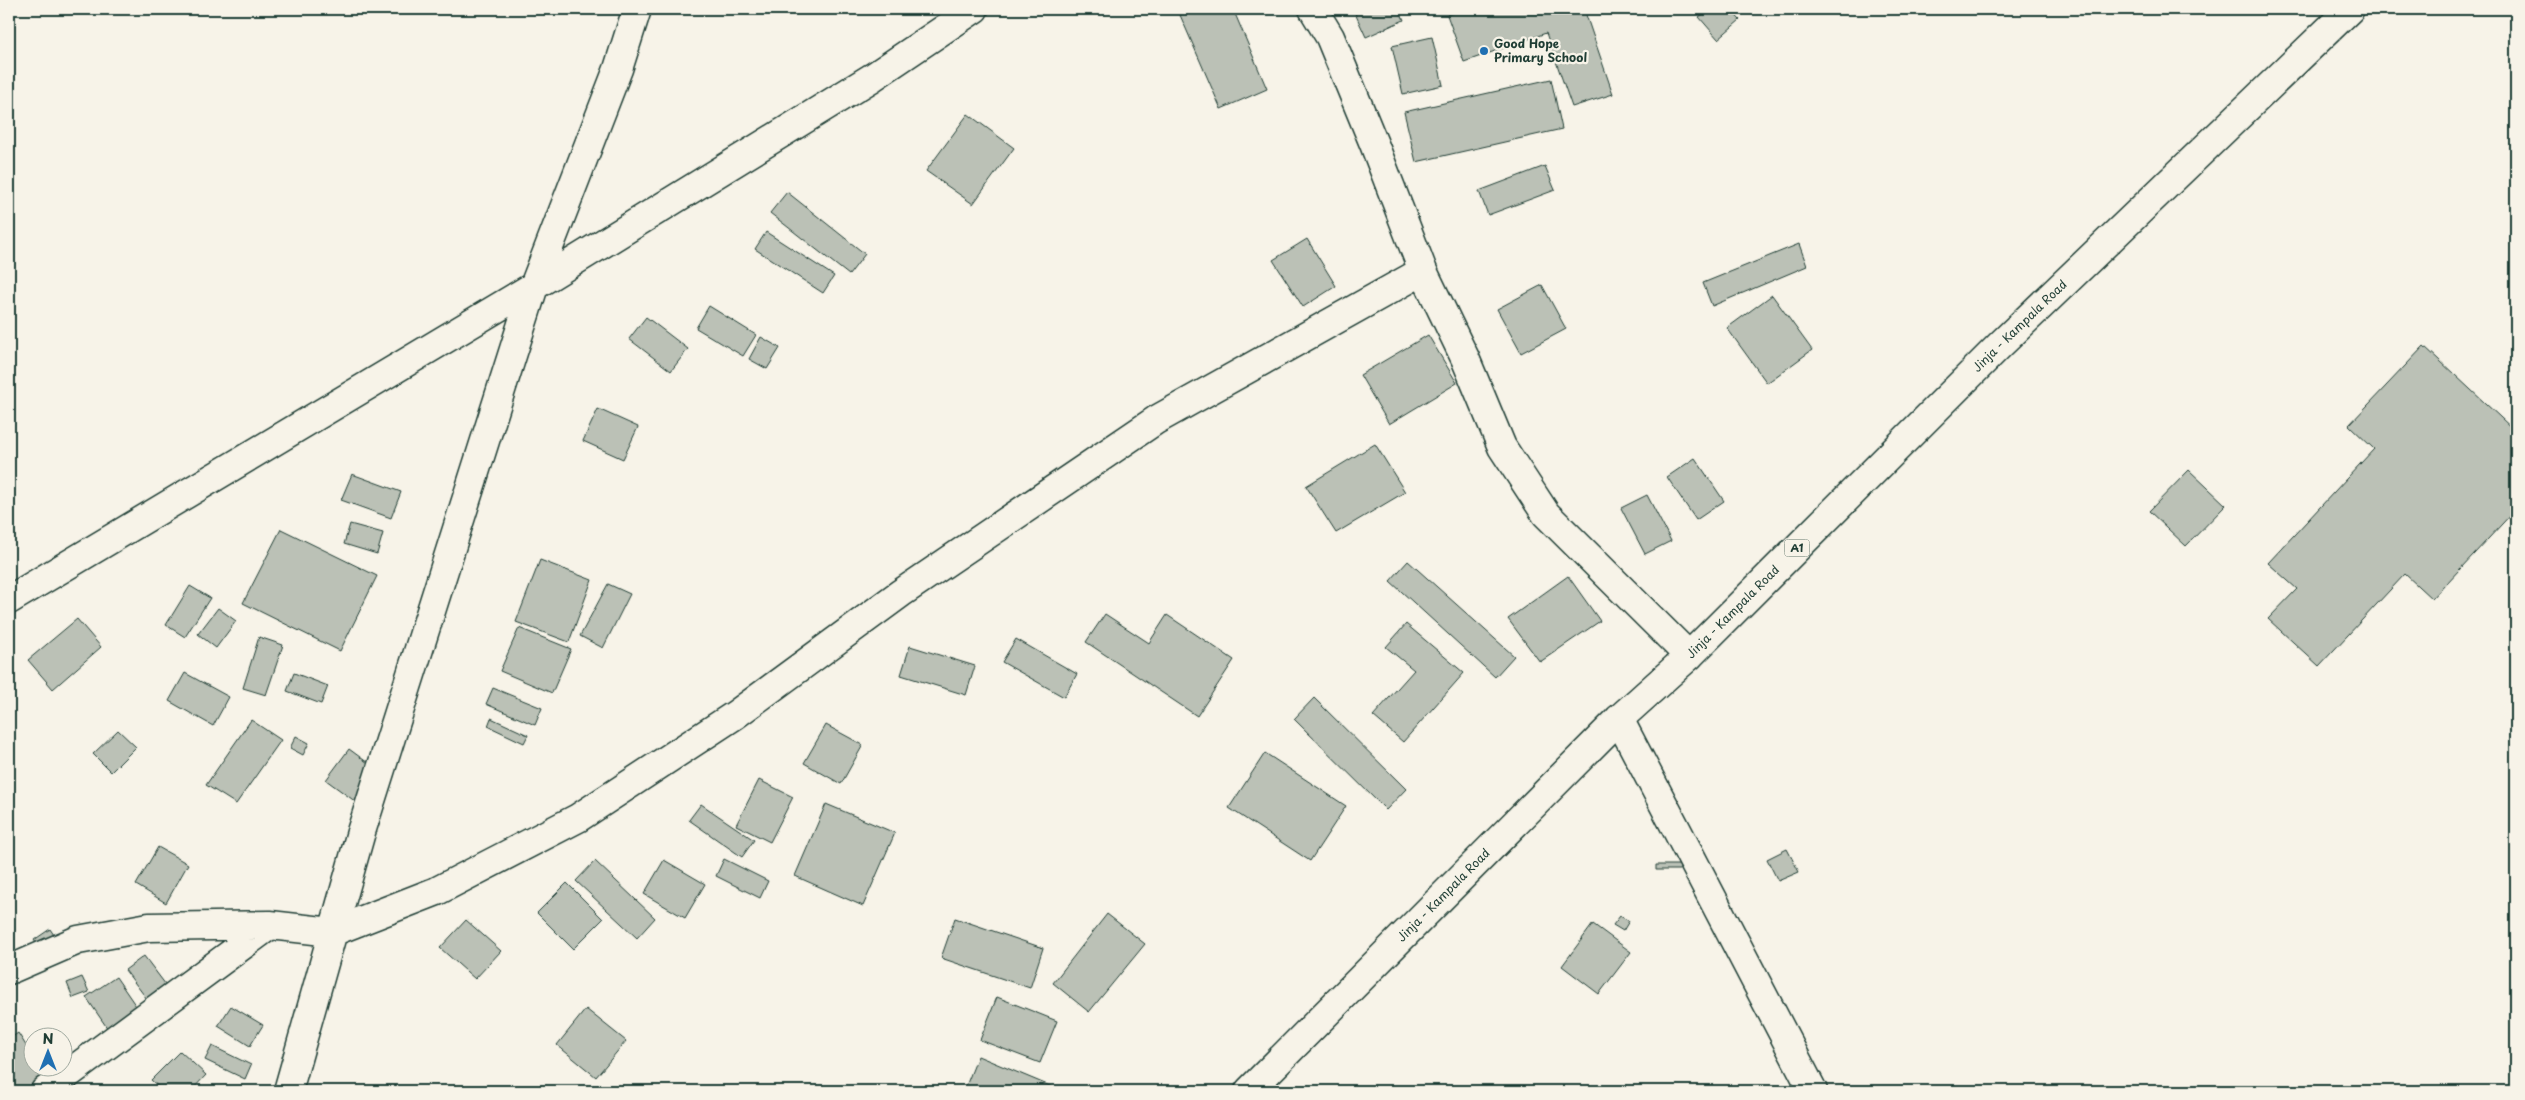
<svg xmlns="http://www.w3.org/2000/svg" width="2525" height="1100" font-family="'Playpen Sans',sans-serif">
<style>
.building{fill:#bbc1b6;stroke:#1f3d34}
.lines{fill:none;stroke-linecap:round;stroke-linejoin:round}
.minor-casing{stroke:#1f3d34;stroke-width:31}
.highway-casing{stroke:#1f3d34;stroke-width:31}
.minor{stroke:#f7f3e8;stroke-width:28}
.highway{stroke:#f7f3e8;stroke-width:28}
.poi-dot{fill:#1f6fb2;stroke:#f7f3e8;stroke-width:2}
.labels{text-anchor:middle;stroke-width:4.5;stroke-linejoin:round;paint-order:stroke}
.shield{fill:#f7f3e8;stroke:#60746a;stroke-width:1}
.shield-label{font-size:11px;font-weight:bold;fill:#1f3d34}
.poi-label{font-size:12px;font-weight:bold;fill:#1f3d34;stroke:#f7f3e8;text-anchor:start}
.street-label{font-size:12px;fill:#1f3d34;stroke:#f7f3e8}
</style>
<rect width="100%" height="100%" fill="#f7f3e8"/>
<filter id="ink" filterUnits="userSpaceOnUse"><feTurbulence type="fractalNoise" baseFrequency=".02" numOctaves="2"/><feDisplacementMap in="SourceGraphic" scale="10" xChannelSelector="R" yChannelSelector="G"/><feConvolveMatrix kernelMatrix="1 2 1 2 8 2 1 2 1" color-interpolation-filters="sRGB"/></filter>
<g filter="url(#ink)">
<path class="building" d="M1195,9H1233L1267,89L1221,109L1180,15Z
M1353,9H1399L1404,20L1366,37Z
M1465,9H1584L1613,94L1572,107L1546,33L1464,62L1447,15Z
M1709,9H1730L1740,20L1718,39L1699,17Z
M1432,37L1443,85L1403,94L1392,46Z
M1551,79L1562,129L1416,162L1404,112Z
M968,114L1014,148L973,204L926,171Z
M1545,166L1555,190L1488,215L1479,191Z
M787,192L865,254L849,275L770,213Z
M766,232L834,276L823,293L755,249Z
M1307,239L1336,286L1303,307L1273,260Z
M1799,244L1807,266L1712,306L1703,283Z
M1542,285L1566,329L1521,353L1497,309Z
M1772,295L1812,350L1767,383L1727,328Z
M709,306L756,335L743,356L696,328Z
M646,317L688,349L671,371L629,339Z
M1428,335L1457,383L1389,424L1360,375Z
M761,337L780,348L767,369L749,359Z
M2424,346L2516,432V509L2432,599L2405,574L2319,666L2268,619L2297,589L2268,563L2374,449L2349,425Z
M598,409L638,427L623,459L583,441Z
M1375,444L1405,492L1336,533L1306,486Z
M1695,458L1724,501L1696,520L1667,477Z
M2189,470L2226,505L2186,546L2149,511Z
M352,474L401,492L391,518L341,500Z
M1647,495L1671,541L1645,554L1621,508Z
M350,524L383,533L377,554L344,544Z
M281,529L377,576L340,651L243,603Z
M540,560L592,580L569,642L516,622Z
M1408,561L1514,656L1495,677L1390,581Z
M1568,576L1600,621L1540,662L1508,619Z
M608,584L630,594L603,648L580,636Z
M190,586L210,598L185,637L166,625Z
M218,608L236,621L216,648L198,634Z
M1105,614L1149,643L1167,615L1234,660L1197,716L1086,642Z
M77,619L101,647L53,689L28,660Z
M1406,624L1464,673L1403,742L1373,716L1414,670L1386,647Z
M519,628L571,649L552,693L500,671Z
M259,637L283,645L266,695L243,688Z
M1016,639L1077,674L1064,697L1002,662Z
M910,646L975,666L966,695L901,675Z
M185,673L229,697L213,726L169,701Z
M294,673L328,686L321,704L287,691Z
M493,688L542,708L535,725L486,704Z
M1314,698L1406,789L1386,810L1294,719Z
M491,718L528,735L524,743L488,726Z
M251,720L281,740L236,804L206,785Z
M826,725L863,745L841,784L804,763Z
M118,730L136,747L111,772L93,754Z
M296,736L309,743L303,755L290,748Z
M349,749L379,771L356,802L326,780Z
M1265,753L1346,806L1310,861L1229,808Z
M759,780L793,797L770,842L736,825Z
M701,804L754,840L742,857L689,820Z
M826,804L895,833L863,906L795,876Z
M158,847L188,864L166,903L136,885Z
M1787,849L1799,872L1778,881L1767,859Z
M724,859L768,881L760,898L716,876Z
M664,860L705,884L685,918L644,894Z
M595,861L655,918L637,938L576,881Z
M1656,865H1680V870H1656Z
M567,883L603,919L573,949L537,913Z
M1107,914L1145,944L1089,1012L1053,983Z
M1620,916L1629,921L1623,931L1613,925Z
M955,918L1043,948L1030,988L941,958Z
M466,920L501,951L475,979L440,948Z
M1593,924L1631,952L1599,994L1562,966Z
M50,929L58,941L42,952L34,940Z
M144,956L172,993L153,1007L125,970Z
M82,977L89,992L73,998L67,983Z
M116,977L140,1012L110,1032L86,997Z
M997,997L1057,1021L1040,1063L980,1040Z
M231,1006L263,1025L250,1046L218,1026Z
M586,1009L626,1041L596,1077L557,1045Z
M18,1033L32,1055V1068H41L46,1076L24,1091H9V1039Z
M212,1046L251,1065L245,1079L205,1060Z
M180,1051L206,1075L191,1091H163L151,1080Z
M978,1056L1062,1091H964Z"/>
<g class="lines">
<g class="minor-casing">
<path id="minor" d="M1313,9L1330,37L1374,144L1423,271L1465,358L1502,447L1546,514L1689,656
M9,600L534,286L873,77L974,9
M1619,719L1813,1091
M9,970L78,940L149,927L270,925L332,932L437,891L578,818L735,715L901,593L1156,420L1423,271
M45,1091L270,925
M288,1091L361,832L534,286L618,69L637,9"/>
</g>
<g class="highway-casing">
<g id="highway">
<path id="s1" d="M1249,1091L1619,719L1689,656L2001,344L2350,9"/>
</g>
</g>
<use href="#minor" class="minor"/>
<use href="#highway" class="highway"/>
</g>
</g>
<circle class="poi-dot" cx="1484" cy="51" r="5"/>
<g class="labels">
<rect class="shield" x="1784.5" y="539.5" width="25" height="17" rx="4"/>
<g class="shield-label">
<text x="1797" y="552">A1</text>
</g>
<g class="poi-label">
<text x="1494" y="48">Good Hope<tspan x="1494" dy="14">Primary School</tspan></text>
</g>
<g class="street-label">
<text dy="4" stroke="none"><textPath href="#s1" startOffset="1086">Jinja - Kampala Road</textPath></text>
<text dy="4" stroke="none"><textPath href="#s1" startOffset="681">Jinja - Kampala Road</textPath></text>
<text dy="4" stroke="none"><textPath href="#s1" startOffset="276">Jinja - Kampala Road</textPath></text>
</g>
</g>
<rect width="2525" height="1100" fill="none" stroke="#f7f3e8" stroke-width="30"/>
<rect x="15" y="15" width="2495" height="1070" fill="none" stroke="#1f3d34" stroke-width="2" filter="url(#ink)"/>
<g transform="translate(48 1052)"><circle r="24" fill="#f7f3e8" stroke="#a1aaa0"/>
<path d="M0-4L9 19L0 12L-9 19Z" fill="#1f6fb2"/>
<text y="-8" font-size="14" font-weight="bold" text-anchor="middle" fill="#1f3d34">N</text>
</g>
</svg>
